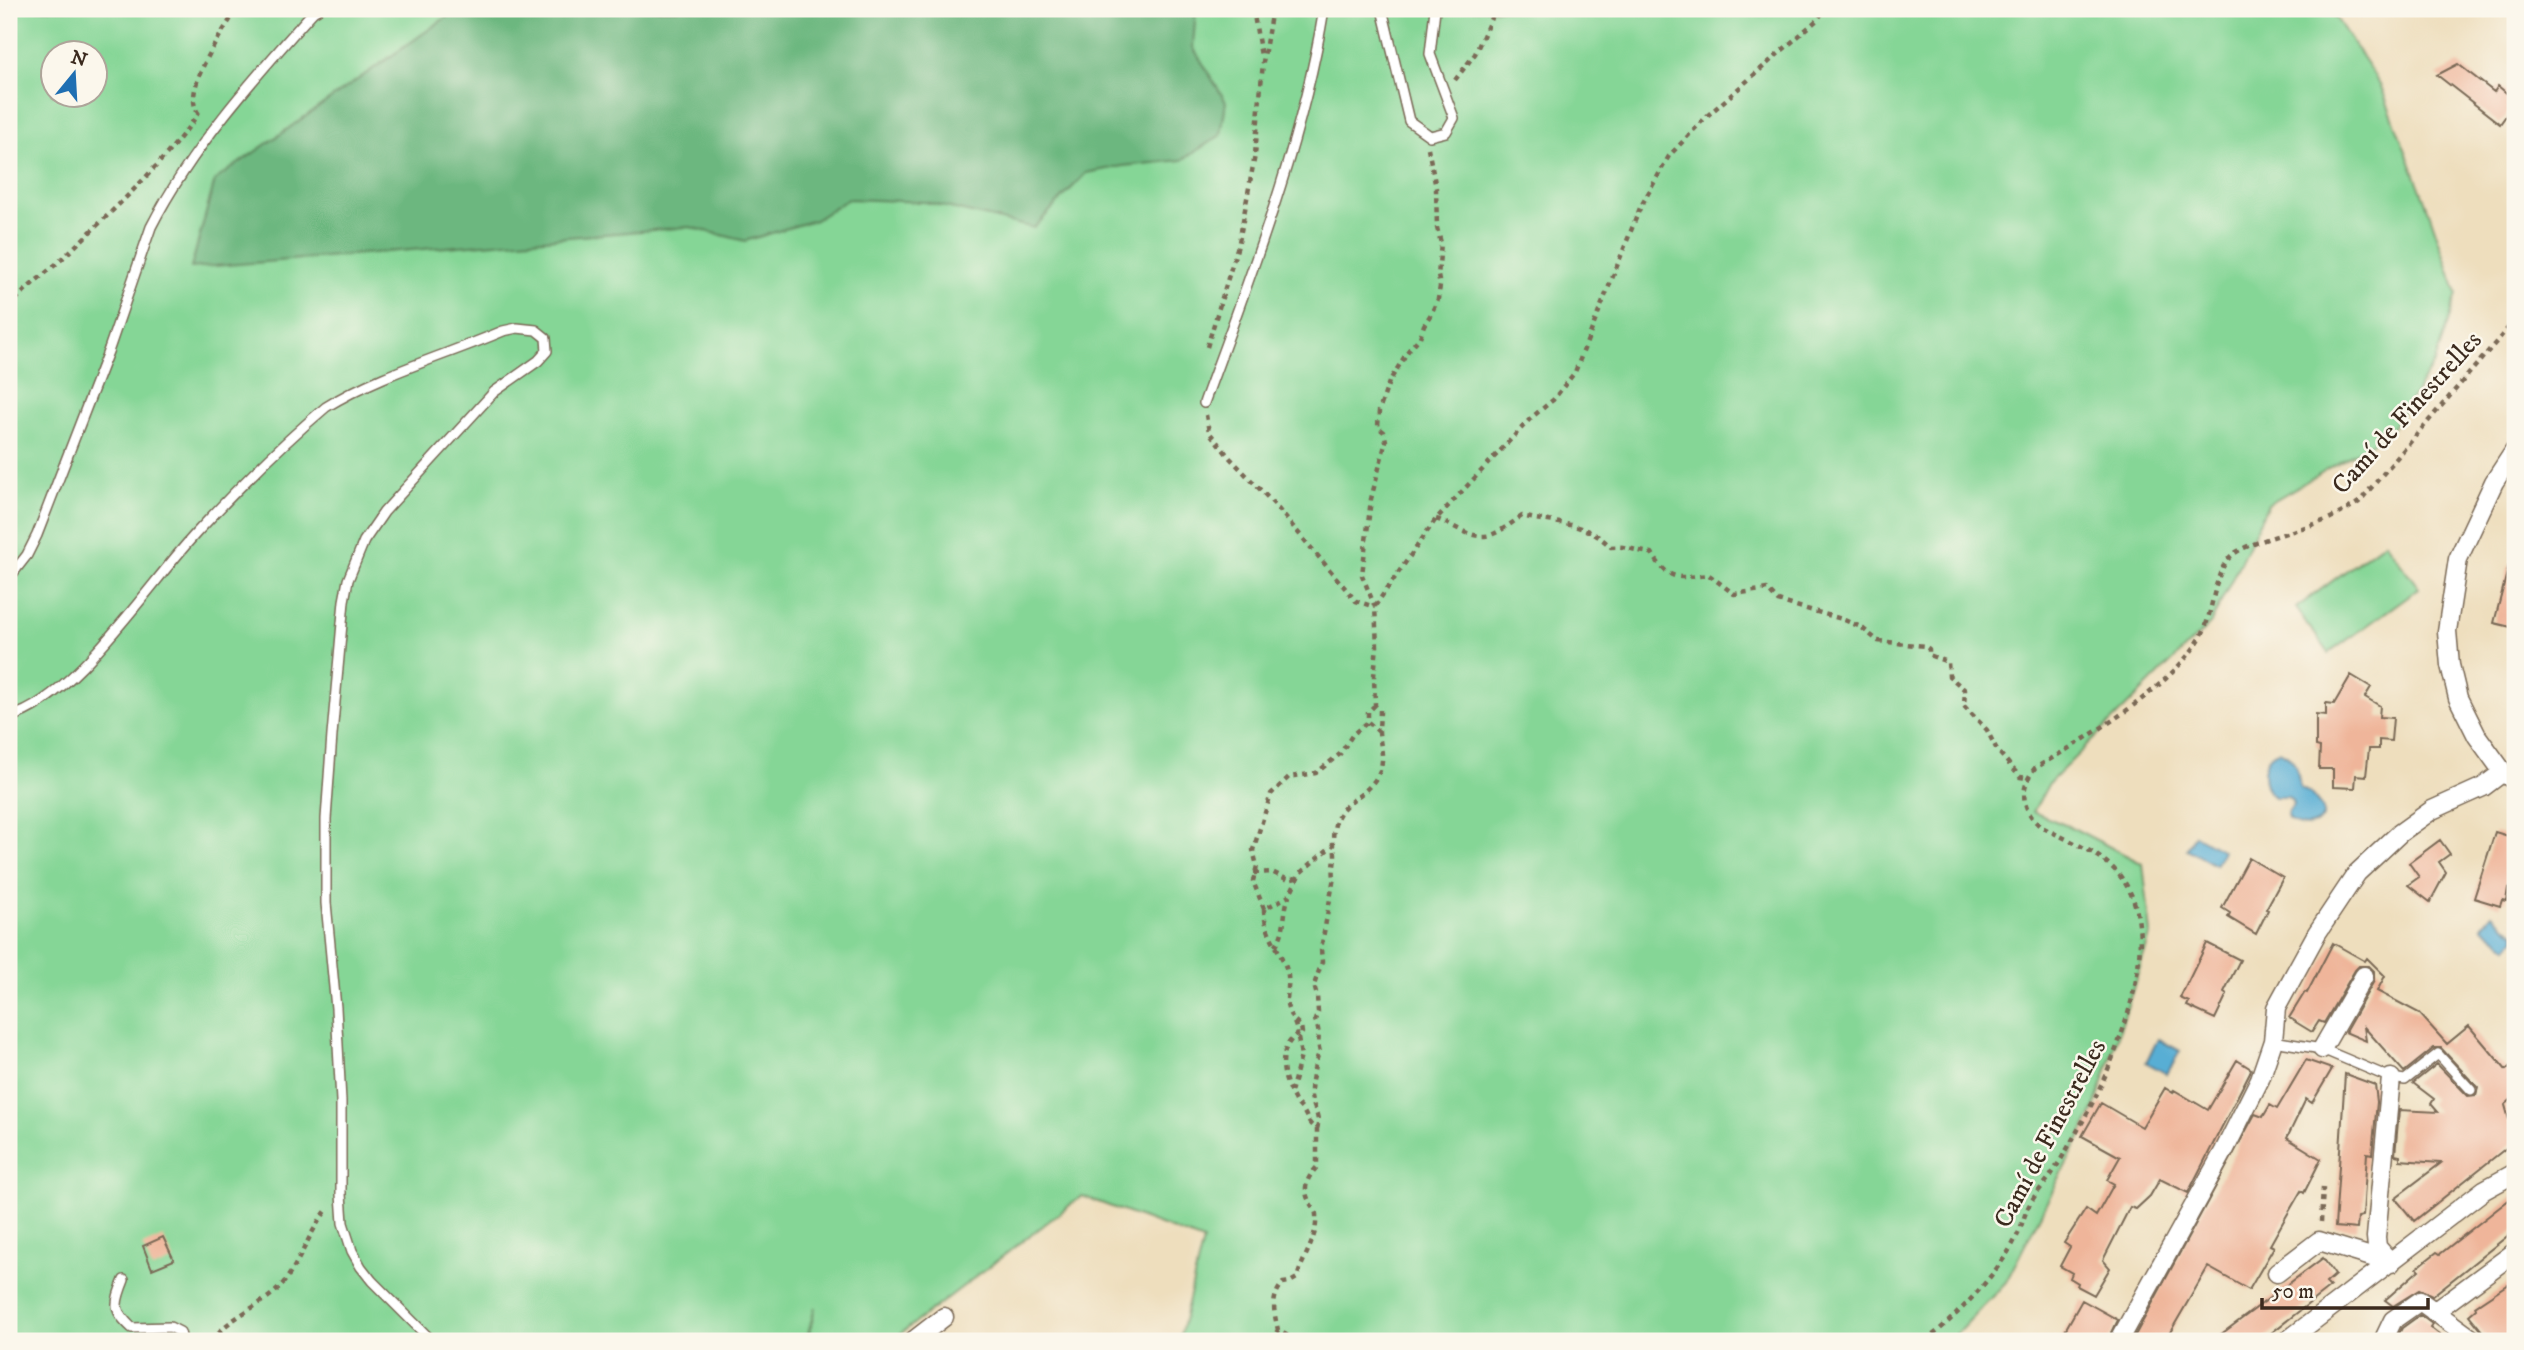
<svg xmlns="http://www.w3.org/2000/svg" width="2524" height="1350" font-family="'IM FELL DW Pica',serif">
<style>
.green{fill:#85d696;stroke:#60805a;stroke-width:2;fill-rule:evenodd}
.forest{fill:#6cb77f;stroke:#54704e;stroke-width:2}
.water{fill:#58aed4;stroke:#4a6c79;stroke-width:2}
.building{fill:#efb59a}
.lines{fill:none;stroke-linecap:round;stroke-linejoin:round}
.lane-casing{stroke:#7a6956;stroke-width:12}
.street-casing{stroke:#7a6956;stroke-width:21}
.path{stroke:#7a6956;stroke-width:4.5;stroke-dasharray:5 5;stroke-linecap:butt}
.lane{stroke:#fff;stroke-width:9}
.street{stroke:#fff;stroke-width:18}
.labels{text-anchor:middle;stroke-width:5;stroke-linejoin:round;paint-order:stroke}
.street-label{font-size:26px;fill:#3b2a1e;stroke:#fbf7ec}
</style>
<rect width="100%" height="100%" fill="#fbf7ec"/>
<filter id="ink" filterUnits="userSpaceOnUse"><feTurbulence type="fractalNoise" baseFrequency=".0143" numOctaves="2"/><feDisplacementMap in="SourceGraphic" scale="14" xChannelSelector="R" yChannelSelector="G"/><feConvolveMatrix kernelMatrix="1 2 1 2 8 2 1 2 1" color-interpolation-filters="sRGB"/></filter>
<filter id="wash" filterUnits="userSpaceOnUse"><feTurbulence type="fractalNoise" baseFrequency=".00686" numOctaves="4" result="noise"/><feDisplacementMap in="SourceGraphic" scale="28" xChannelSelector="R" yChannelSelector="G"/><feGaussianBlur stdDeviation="1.57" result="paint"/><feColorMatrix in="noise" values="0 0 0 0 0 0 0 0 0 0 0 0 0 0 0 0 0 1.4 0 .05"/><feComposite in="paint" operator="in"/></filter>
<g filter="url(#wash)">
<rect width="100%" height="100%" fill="#eedebd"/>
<path class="green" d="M9,9H2330L2380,84L2428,209L2457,294L2435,362L2389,433L2268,504L2211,623L2049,783L2033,812L2075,829L2143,864L2151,933L2094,1110L2006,1282L1950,1341H1179L1203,1241L1082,1196L891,1341H808L815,1307L806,1341H9ZM52,52H94V94H52Z
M2385,542L2419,588L2329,653L2296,608Z"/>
<path class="forest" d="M458,9H1196L1193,47L1226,102L1221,135L1182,160L1123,166L1086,173L1034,228L925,202L848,199L815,220L745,241L690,227L191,268L215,180Z"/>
<path class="water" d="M2279,751C2298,759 2297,770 2300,788L2310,793L2323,809V817C2313,829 2300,827 2288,819L2287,814L2293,805L2292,801L2288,797H2274C2260,787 2260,755 2279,751Z
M2195,835L2223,851L2215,865L2187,849Z
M2492,914L2515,933V938L2508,947L2482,926Z
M2158,1039L2180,1051L2167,1074L2146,1062Z"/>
<g id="blocks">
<path class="building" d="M2458,64L2494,92L2498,86L2515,100V103L2500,124L2437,75Z
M2509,565L2515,566V628L2494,623Z
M2351,675L2371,687L2365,697L2380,706L2379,717L2393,718L2391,741L2379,740V749H2369L2366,776L2356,775L2355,788L2333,787V769H2319L2320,747L2316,746V714L2326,715V703L2334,704Z
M2495,832L2515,838V890L2508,888L2506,901L2502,900L2500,906L2474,898Z
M2440,840L2450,854L2439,862L2446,872L2430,902L2408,885L2419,877L2409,863Z
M2249,858L2283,878L2266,909L2268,910L2256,934L2228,917L2230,913L2222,908Z
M2207,943L2240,960L2224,992L2227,994L2215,1019L2187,1006L2189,1002L2180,998Z
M2333,943L2365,961L2367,958L2385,976L2377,991L2419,1013L2447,1044L2469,1026L2506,1070L2515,1062V1096L2505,1105L2515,1141L2414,1221L2395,1198L2441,1163L2400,1160V1156L2395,1155L2399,1110L2438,1112L2431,1104L2434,1099L2413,1083L2437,1064L2468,1096L2476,1095L2478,1088L2441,1048H2434L2404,1072L2364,1027L2366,1041L2345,1032L2374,981V971L2369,966H2359L2355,970L2324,1023L2319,1021L2312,1032L2289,1018L2305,992L2307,993Z
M2237,1060L2251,1069L2250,1072L2188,1193L2160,1179L2150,1196L2136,1209L2130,1207L2103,1260L2110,1268L2094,1295L2077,1286L2078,1283L2070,1278L2072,1273L2060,1266L2070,1247L2064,1243L2086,1209L2096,1216L2114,1184L2107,1180L2120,1157L2082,1136L2101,1103L2142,1127L2165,1088L2173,1093L2174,1090L2208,1110Z
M2306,1060L2332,1069L2312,1103L2306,1099L2287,1138L2321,1159L2304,1193L2301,1191L2283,1222L2270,1245L2274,1247L2249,1290L2208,1267L2165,1341H2132L2255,1114L2263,1117L2270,1105L2277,1109Z
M2345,1074L2375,1085L2377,1102L2372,1154L2367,1153L2363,1216L2358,1217L2357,1229L2335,1227Z
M2515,1195V1230L2432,1296L2419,1290L2393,1306L2385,1300L2419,1270L2417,1268L2428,1259L2437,1252L2440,1254Z
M163,1237L174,1260L152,1269L143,1246Z
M2323,1258L2335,1275L2326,1283L2330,1287L2261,1341H2212Z
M2508,1284L2515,1293V1341H2490L2469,1315L2476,1309L2475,1306Z
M2082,1300L2118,1320L2108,1341H2059Z
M2420,1315L2432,1324L2430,1327L2448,1341H2395L2402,1328Z"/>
</g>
</g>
<g filter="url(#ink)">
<use href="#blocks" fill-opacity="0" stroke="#7a6956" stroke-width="2"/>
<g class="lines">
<g class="lane-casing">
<path id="lane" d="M1382,9L1409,121L1430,136L1446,132L1454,118L1430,54L1435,9
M1204,403C1251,274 1302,144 1324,9
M9,578L27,555L37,535L109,349L151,227C192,147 254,78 313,12L318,9
M9,717C74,701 152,579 200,529C239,487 282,444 326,407C377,375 447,355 503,331L517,328L536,330L546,338L547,351L538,361L494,392L384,512L364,541L348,580L344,601L332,735L326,819V903L336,1008L341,1101V1194L343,1223L352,1251L361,1267L372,1281L432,1341
M2273,1041L2322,1049L2391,1078L2405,1080L2438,1054L2471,1090
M124,1280C114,1305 113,1310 132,1328L170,1327L180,1332L182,1341"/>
</g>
<g class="street-casing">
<path id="street" d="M2515,450L2494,482L2458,559L2447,631L2450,665L2458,698L2477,736L2503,772L2515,781
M2322,1049L2364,976
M2391,1263L2377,1247L2376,1237L2391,1078
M2277,1273L2319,1241L2391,1263
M2434,1312L2515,1252
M913,1341L944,1317
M2119,1341L2224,1151L2260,1079L2273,1041L2276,1008L2317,933L2357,873L2400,833L2432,810L2483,787L2503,772
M2287,1341L2484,1190L2515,1173
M2383,1341L2393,1320L2420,1301L2475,1341"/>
</g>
<path class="path" d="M1253,9L1261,56
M1455,80L1475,54L1495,9
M199,114C179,92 224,30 237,9
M9,308C24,288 46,274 64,257C112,211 160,168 198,114
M1207,347L1239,242L1255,155L1263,62L1272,9
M1206,415L1209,432L1230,458L1274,504L1356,601L1375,607
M1436,519C1455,525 1473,542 1493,534C1503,530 1513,522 1522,516C1557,525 1583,520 1611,547C1626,545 1637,552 1652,553C1669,582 1678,578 1709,575L1734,594L1767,589L1778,601L1842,619L1861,627L1878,641L1925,646L1929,649V655L1948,662L1949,676L1965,690L1964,706L1987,730L1997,750L2020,777L2027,778
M1375,606L1436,519L1531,418L1553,400L1575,372L1640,208L1669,156L1707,116L1817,20L1825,9
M1375,705L1368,712V722L1379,732
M1254,873L1272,872L1288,880L1296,878
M1264,909L1253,881L1257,866L1253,850L1271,794L1289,777L1316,773L1340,754L1353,734L1368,722
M1275,946C1287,932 1282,913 1289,897
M1295,1021L1301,1026L1302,1033L1297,1038
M1291,1092L1301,1056L1298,1038
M1317,1129C1321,1117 1313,1108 1311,1096C1310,1088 1315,1058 1320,1052C1316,1039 1322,1036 1315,1020L1318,1012L1317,996L1314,985L1322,962L1321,949L1334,877C1332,865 1338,857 1333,845
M2321,1222L2323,1188
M213,1341C222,1321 259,1307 277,1290C299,1268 307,1234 327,1210
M1271,1341L1278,1330
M1296,1341L1278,1330C1274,1312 1270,1298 1283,1283L1290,1282L1297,1278C1303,1256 1318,1239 1316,1215C1316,1210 1311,1206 1309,1201C1302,1187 1308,1177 1317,1167V1129C1308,1124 1309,1121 1304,1112C1301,1107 1296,1104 1294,1099C1282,1078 1276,1051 1297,1034C1297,1023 1287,1013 1287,1003C1287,990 1291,978 1285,965C1277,945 1264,931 1264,909L1289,896L1300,873L1333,845C1332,797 1361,805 1378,775C1386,759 1380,747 1379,732C1379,725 1380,717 1380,710L1375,705L1374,676L1377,646L1375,607L1362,575L1371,499L1386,441L1384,432L1378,427L1379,411L1389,382L1408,351L1420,337L1424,325L1431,314L1438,299L1440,286L1438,276L1441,243L1437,228L1436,188L1428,148
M1925,1341C1954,1320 2000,1271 2016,1238C2022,1227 2024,1214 2030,1204C2035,1194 2043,1186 2049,1178C2060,1162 2070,1144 2079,1128C2112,1070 2162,953 2129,890C2111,854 2073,844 2040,826C2021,809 2019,788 2035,768C2086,739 2168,690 2199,640C2214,617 2212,574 2231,556C2246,542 2304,529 2326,520C2338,515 2348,509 2359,502L2515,320"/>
<use href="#lane" class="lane"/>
<use href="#street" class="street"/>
</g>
</g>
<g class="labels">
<g class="street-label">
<text transform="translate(2406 412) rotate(-48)" y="9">Camí de Finestrelles</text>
<text transform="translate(2049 1133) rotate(-62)" y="9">Camí de Finestrelles</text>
</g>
</g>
<rect width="2524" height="1350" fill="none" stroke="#fbf7ec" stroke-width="35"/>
<g transform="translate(74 74) rotate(18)"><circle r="33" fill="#fbf7ec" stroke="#aea59a" stroke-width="2"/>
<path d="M0-5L12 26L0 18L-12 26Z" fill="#1f6fb2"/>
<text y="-10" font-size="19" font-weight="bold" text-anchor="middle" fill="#3b2a1e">N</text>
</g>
<path d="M2262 1298v10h166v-10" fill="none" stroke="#3b2a1e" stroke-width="3.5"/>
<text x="2272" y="1298" font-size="21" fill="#3b2a1e" stroke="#fbf7ec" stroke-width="5" paint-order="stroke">50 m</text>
</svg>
